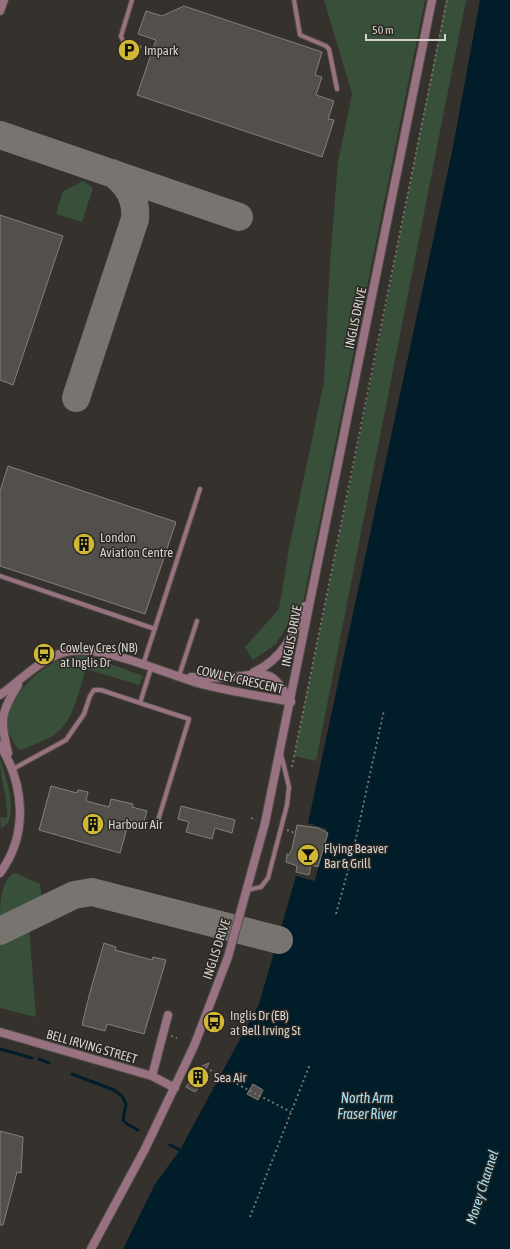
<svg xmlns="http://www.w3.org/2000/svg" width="510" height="1249" font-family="'Asap Condensed',sans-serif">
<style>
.green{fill:#384f3a}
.water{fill:#001d29}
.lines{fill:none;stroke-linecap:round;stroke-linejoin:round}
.stream{stroke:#001d29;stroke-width:3}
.taxiway{stroke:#787570;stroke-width:28}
.building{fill:#534f4a;stroke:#837f79}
.service-casing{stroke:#524e49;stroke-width:6}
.minor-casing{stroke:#524e49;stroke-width:10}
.path{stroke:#77736f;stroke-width:2;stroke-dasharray:2 3;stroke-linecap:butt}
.service{stroke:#987281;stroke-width:4}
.minor{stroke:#987281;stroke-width:8}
.labels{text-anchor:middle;stroke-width:3;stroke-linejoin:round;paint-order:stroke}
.poi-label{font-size:13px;fill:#d4d1ce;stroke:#2b2723;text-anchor:start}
.street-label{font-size:13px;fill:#d4d1ce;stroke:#2b2723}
.water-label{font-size:14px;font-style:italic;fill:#a4e0f8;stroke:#2b2723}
</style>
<rect width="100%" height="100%" fill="#35312c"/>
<path class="green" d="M324,0H425L304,598L276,644L253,660L245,647L279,609L289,548L324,382L330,262L338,162L352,94Z
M446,0H466L316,761L294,756L376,356Z
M83,181L93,188L82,222L56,214L63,191Z
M87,655L143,676L139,685L86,669C79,690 74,722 54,735C45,741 32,745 22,750L18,749C13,741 7,733 7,724C5,698 42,664 66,658C72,656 80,656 87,655Z
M0,759C6,777 16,805 8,823L1,829L0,817L7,818C8,798 0,779 0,759Z
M15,873L40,884L42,897L36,904L0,922C0,906 0,879 15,873Z
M29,926L36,1017L0,1008V938Z"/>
<path class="water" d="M480,0H510V1249H123L155,1184L180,1150L259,1004L296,876L315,881L327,829L308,823L452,152Z"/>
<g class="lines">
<path class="stream" d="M0,1049L32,1058
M39,1059L49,1063
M72,1074L114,1090L122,1096L126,1104L123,1120L127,1124L138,1130
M170,1145L180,1150"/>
<path class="taxiway" d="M0,135L239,217
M76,398L135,219C137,200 128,184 112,173
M0,931L74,895L92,892L279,940"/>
</g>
<path class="building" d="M184,6L322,52L315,75L322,77L316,95L334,101L328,119L334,120L322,157L137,95L156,40L138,34L146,11L162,16Z
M0,215L63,236L13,385L0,380Z
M8,466L176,522L145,614L0,566V491Z
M51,786L77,793L78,790L88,792L86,801L109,807L111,799L133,804L132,807L147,811L142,829L128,825L120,853L39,830Z
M181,806L235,820L232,833L215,828L212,839L186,832L189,822L178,819Z
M297,825L318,828L328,833L318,867L311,865L309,875L296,872L297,866L286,862L287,854L289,855L292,849Z
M104,943L116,947L115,950L152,960L153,957L166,960L144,1034L107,1024L105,1031L82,1025L89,996Z
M209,1063L204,1073L205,1078L195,1092L186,1087L192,1079L190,1076L193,1070Z
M253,1084L263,1090L258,1100L247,1094Z
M0,1131L23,1137L21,1173L17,1172L3,1225H0Z"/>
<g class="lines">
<g class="service-casing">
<path id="service" d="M132,0L121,36L123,41L139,47
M294,0L300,35L326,46L329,49L337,89
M0,576L155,629
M143,665L200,489
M179,676L197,621
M140,703L189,719L156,827
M13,769L66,740L84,714L90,696L94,690H101L140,703L151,668
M247,890L261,887L268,878L287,805L289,787L281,754"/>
</g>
<g class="minor-casing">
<path id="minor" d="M0,11L4,0
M254,672C282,660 295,633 305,606
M191,677C205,678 218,678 232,677C269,673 270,668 291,702
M0,695C20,681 38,661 62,653C99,641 166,675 205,685C233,692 262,696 291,702
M0,745C24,784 29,834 0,873
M8,753C0,721 0,713 18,685
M0,1032L152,1076L175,1088
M152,1076L168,1015
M91,1249L145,1149L194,1046L228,957L265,823L432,0"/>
</g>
<path class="path" d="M292,767L447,0
M251,818L256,820
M287,830L295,833
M324,846L353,852
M336,914L353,852L384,710
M171,1036L177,1038
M210,1070L291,1112
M250,1217L310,1064"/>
<use href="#service" class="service"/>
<use href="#minor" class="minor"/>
</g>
<defs>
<g id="parking-disc" transform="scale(1.15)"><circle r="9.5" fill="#d0b736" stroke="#2b2723"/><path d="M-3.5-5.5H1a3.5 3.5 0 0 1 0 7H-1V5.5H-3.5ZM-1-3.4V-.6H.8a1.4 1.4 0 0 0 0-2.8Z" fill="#111"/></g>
<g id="building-disc" transform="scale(1.15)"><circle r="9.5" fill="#d0b736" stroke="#2b2723"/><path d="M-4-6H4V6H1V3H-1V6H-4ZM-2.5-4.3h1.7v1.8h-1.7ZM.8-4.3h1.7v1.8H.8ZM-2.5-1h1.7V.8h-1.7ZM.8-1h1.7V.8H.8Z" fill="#111"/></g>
<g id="bus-disc" transform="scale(1.15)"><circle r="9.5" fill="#d0b736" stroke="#2b2723"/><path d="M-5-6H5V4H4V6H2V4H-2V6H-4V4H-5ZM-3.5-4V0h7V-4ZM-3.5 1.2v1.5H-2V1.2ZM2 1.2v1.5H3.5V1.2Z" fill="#111"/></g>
<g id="bar-disc" transform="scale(1.15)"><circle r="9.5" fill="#d0b736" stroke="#2b2723"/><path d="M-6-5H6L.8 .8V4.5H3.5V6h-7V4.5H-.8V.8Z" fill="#111"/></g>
</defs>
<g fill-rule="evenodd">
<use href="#parking-disc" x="129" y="50"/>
<use href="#building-disc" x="84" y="544"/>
<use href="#bus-disc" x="44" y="654"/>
<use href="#building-disc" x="93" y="824"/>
<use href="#bar-disc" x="308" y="855"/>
<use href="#bus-disc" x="214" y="1022"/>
<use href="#building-disc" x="198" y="1077"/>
</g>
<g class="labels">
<g class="poi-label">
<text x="144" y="55">Impark</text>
<text x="100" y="542">London<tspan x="100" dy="15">Aviation Centre</tspan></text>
<text x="60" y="652">Cowley Cres (NB)<tspan x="60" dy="15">at Inglis Dr</tspan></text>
<text x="108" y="829">Harbour Air</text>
<text x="324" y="853">Flying Beaver<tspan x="324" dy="15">Bar &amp; Grill</tspan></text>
<text x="230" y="1020">Inglis Dr (EB)<tspan x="230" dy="15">at Bell Irving St</tspan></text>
<text x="214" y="1082">Sea Air</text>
</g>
<g class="street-label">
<text transform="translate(355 318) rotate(-78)" y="5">INGLIS DRIVE</text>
<text transform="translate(291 636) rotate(-79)" y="5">INGLIS DRIVE</text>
<text transform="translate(240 679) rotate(13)" y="5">COWLEY CRESCENT</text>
<text transform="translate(216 949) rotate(-72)" y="5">INGLIS DRIVE</text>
<text transform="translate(92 1046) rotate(16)" y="5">BELL IRVING STREET</text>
</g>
<g class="water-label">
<text x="367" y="1103">North Arm<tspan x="367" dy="16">Fraser River</tspan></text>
<text transform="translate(482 1187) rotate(-72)" y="5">Morey Channel</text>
</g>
</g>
<path d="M366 34v6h79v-6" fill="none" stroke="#d4d1ce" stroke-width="2"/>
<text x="372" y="34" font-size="12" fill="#d4d1ce" stroke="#2b2723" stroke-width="3" paint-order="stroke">50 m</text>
</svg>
